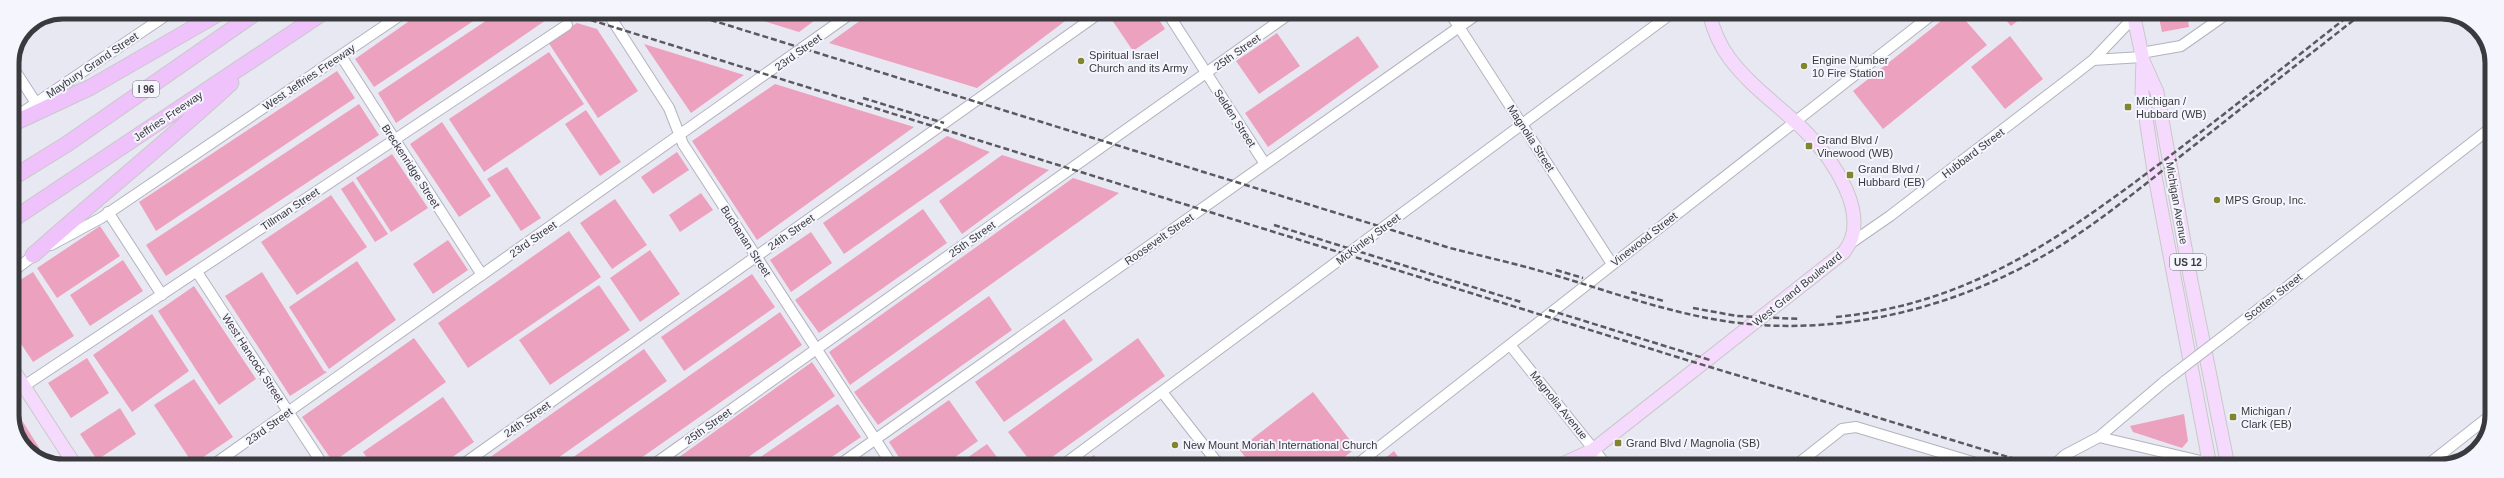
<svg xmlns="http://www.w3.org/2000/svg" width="2504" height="478" font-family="Helvetica,sans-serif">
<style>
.green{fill:#eca1bf}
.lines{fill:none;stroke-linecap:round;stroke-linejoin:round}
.minor-casing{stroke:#b3b3be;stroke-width:12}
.major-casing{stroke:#c8c8c9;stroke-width:15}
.highway-casing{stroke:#c8c8c9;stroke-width:17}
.minor{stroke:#fff;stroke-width:10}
.major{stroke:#f6dafd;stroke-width:13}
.highway{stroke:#f0c2fc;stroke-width:15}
.rail{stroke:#59595f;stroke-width:2.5;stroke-dasharray:6 3;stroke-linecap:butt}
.minor-bridge-casing{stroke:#b3b3be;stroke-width:12;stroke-linecap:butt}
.minor-bridge{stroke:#fff;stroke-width:10}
.poi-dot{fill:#81852f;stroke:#f5f5fe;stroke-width:1.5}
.labels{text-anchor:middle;stroke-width:4;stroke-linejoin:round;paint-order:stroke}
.shield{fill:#f5f5fe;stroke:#727278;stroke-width:1}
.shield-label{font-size:10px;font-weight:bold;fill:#3a3a3e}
.street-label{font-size:11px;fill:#3a3a3e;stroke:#f5f5fe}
.poi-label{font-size:11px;fill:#3a3a3e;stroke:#f5f5fe;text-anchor:start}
.rim{fill:none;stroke:#3a3a3e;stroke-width:5}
</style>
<rect width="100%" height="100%" fill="#e8e8f3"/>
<path class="green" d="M422,12H487L374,87L355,59Z
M499,12H521L549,18L396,123L378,93Z
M735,12H826L799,32Z
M872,12H1071L1073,15L977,88L829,43Z
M1117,12H1154L1165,29L1133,51L1110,17Z
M1951,13H1959L1987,45L1883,129L1853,91Z
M2000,13H2028L2011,26Z
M2158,13H2187L2189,27L2162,32Z
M577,23L597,29L638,91L598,118L548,42Z
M1277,33L1300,66L1259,94L1236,61Z
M1358,36L1379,67L1268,147L1245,113Z
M2010,36L2043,79L2005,109L1971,67Z
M644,44L744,75L691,113Z
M549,52L584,104L484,172L449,119Z
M337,71L355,98L156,231L139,202Z
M775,84L914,127L757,240L692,141Z
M359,104L379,135L166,276L146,245Z
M586,110L621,162L600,176L565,124Z
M442,122L491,196L459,217L410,144Z
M947,136L990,152L844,254L823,223Z
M677,152L689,170L653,194L641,177Z
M392,154L428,208L391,232L356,178Z
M1002,155L1049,170L962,234L939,201Z
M507,167L541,218L521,231L487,179Z
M1073,178L1119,193L850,385L829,352Z
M353,181L388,234L375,242L341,189Z
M701,193L713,210L680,232L669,215Z
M331,195L367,247L297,295L261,242Z
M615,199L647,245L612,269L580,223Z
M923,209L947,243L819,333L795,300Z
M100,226L120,256L57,298L37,268Z
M569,231L601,277L468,368L438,323Z
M811,232L832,263L791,292L770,260Z
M448,240L468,270L433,294L413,264Z
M650,250L680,294L640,322L610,278Z
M123,260L143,291L90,326L70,295Z
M357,261L396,320L329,369L289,307Z
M33,272L74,336L33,362L12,330V285Z
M262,272L324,371L327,372L290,396L225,296Z
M752,274L775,307L684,371L661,337Z
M599,285L630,330L550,385L519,340Z
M194,286L256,379L219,405L158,311Z
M989,296L1012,330L878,425L854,392Z
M780,312L802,345L631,465H562Z
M152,314L189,371L132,412L93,355Z
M1064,319L1093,360L1004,422L975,382Z
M414,338L446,382L333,462L302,417Z
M1138,338L1165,376L1041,465H1033L1008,432Z
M644,349L667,381L548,465H479Z
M87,358L109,393L71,418L48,383Z
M812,362L835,396L737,465H668Z
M194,379L233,437L193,464L154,405Z
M1313,392L1356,448L1333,466H1252L1239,449Z
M443,397L474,442L441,465H372L363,452Z
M949,400L978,441L944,465H904L889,442Z
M838,404L861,437L820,465H749Z
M12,407L13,406L48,462L27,451L12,421Z
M120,408L136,434L97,460L80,434Z
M2184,414L2188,441L2182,448L2133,432L2130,426Z
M987,444L1003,465H957Z
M1394,451L1405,466H1375Z
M1094,455L1101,465H1080Z"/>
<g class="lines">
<g class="minor-casing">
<path id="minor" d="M607,12L669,108L683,144L892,465
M1167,12L1265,164
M1450,13L1612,264
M2141,53L2181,46L2228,13
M341,56L482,275
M2093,60L2142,57
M12,66L36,103
M17,116L171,12
M108,212L162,295
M1851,243L1890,216L2070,78L2093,60L2134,17
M51,245L101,218L405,12
M12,272L37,253
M197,272L323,465
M2229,332L2492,127
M1510,345L1607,466
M1162,392L1220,466
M12,394L567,25
M2099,437L2222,466
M213,465L853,12
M462,465L1101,12
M653,465L1292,12
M839,465L1479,13
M1063,465L1672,13
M1355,466L1934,13
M1795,466L1842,429L1856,427L1986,466
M2053,466L2065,455L2099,437L2165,381
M2426,466L2491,415"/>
</g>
<g class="major-casing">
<path id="major" d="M2133,13L2143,60L2142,92L2154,171L2210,466
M2144,63L2157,92L2191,281L2228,466
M12,368L75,465
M1558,466L1591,451
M1580,466L1594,449L1844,252C1873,216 1832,158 1805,131C1781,107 1752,88 1730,59C1720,46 1713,29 1709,13"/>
</g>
<g class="highway-casing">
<path id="highway" d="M12,124L91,87L221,12
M12,178L67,144L257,12
M12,220L324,12
M33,255C98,197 167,142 231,83"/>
</g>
<use href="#minor" class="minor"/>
<use href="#major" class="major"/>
<use href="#highway" class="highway"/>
<path class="rail" d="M565,12L1690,361L2038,466
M685,12L1450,248C1481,256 1513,263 1544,272C1606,290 1667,313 1731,322C1841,337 1956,308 2050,252C2097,224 2139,189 2182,155C2242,108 2302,60 2363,13
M863,98L944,123
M1274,225L1521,302
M1556,270L1583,278
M1631,292L1664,301
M1693,308L1737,316L1800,319
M1549,310L1710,360
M1836,317C1969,304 2059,239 2162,162C2226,113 2289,63 2352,13
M2033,459L2054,466"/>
<g class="minor-bridge-casing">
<path id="minor-bridge" d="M2165,381L2229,332"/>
</g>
<use href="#minor-bridge" class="minor-bridge"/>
</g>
<g class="poi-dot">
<circle cx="1081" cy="61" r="4"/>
<circle cx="1804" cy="66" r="4"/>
<rect x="2124" y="103" width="8" height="8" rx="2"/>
<rect x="1805" y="142" width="8" height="8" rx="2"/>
<rect x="1846" y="171" width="8" height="8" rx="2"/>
<circle cx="2217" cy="200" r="4"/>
<rect x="2229" y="413" width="8" height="8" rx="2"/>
<rect x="1614" y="439" width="8" height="8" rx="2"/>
<circle cx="1175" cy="445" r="4"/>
</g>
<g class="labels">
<g class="shield">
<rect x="133" y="81" width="26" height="16" rx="3"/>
<rect x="2170" y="254" width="36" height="16" rx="3"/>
</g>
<g class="shield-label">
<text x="146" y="93">I 96</text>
<text x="2188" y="266">US 12</text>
</g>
<g class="street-label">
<text transform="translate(798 52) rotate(-36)" y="4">23rd Street</text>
<text transform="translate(1237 52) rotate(-35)" y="4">25th Street</text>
<text transform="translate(92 65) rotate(-34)" y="4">Maybury Grand Street</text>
<text transform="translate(309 77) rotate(-34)" y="4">West Jeffries Freeway</text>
<text transform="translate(168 116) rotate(-34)" y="4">Jeffries Freeway</text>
<text transform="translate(1235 118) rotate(57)" y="4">Selden Street</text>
<text transform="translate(1531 138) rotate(57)" y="4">Magnolia Street</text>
<text transform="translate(1973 153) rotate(-37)" y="4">Hubbard Street</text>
<text transform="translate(411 166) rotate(57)" y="4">Breckenridge Street</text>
<text transform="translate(2177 203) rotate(80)" y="4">Michigan Avenue</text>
<text transform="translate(290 209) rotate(-34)" y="4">Tillman Street</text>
<text transform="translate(791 232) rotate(-35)" y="4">24th Street</text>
<text transform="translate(533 239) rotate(-35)" y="4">23rd Street</text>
<text transform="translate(972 239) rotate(-35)" y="4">25th Street</text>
<text transform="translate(1159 239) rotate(-35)" y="4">Roosevelt Street</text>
<text transform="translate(1368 239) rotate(-37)" y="4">McKinley Street</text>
<text transform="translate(1644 239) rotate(-38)" y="4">Vinewood Street</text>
<text transform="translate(746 241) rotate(57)" y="4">Buchanan Street</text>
<text transform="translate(1797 289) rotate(-39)" y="4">West Grand Boulevard</text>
<text transform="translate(2273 297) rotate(-38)" y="4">Scotten Street</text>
<text transform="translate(253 358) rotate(57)" y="4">West Hancock Street</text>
<text transform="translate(1559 405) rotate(51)" y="4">Magnolia Avenue</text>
<text transform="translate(527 419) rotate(-35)" y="4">24th Street</text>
<text transform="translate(269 426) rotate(-36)" y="4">23rd Street</text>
<text transform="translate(708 426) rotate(-35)" y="4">25th Street</text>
</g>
<g class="poi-label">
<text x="1089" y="59">Spiritual Israel<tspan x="1089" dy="13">Church and its Army</tspan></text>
<text x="1812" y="64">Engine Number<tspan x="1812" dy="13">10 Fire Station</tspan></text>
<text x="2136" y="105">Michigan /<tspan x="2136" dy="13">Hubbard (WB)</tspan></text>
<text x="1817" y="144">Grand Blvd /<tspan x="1817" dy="13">Vinewood (WB)</tspan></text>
<text x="1858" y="173">Grand Blvd /<tspan x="1858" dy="13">Hubbard (EB)</tspan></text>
<text x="2225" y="204">MPS Group, Inc.</text>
<text x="2241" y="415">Michigan /<tspan x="2241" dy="13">Clark (EB)</tspan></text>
<text x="1626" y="447">Grand Blvd / Magnolia (SB)</text>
<text x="1183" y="449">New Mount Moriah International Church</text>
</g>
</g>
<path d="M0 0H2504V478H0ZM63 19H2441A44 44 0 0 1 2485 63V415A44 44 0 0 1 2441 459H63A44 44 0 0 1 19 415V63A44 44 0 0 1 63 19Z" fill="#f5f5fe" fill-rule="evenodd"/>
<path class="rim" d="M63 19H2441A44 44 0 0 1 2485 63V415A44 44 0 0 1 2441 459H63A44 44 0 0 1 19 415V63A44 44 0 0 1 63 19Z"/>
</svg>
